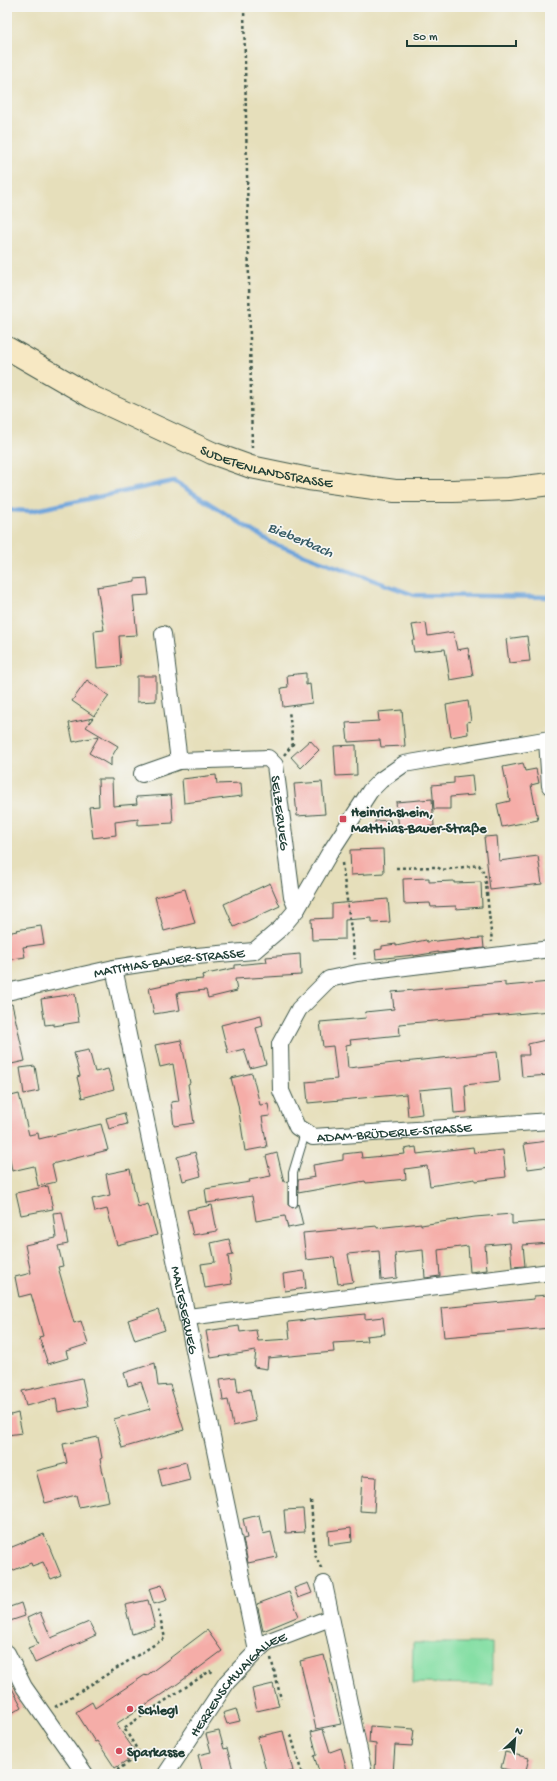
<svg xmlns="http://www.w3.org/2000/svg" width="557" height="1781" font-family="'Gochi Hand',sans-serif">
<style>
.green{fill:#86dfa5;stroke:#528e6c}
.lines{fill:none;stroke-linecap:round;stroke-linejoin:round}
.stream{stroke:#6ea4db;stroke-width:4.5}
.building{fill:#f5ada8}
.lane-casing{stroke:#3d5548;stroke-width:10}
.street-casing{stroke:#3d5548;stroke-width:18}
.secondary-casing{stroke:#3d5548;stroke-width:24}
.path{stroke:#3d5548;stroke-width:2.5;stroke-dasharray:3 3;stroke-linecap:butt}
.lane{stroke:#fff;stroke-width:8}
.street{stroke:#fff;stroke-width:16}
.secondary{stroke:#f7e8c3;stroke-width:22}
.poi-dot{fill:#d1495b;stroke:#f6f6f2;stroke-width:1.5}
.labels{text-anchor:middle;stroke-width:3.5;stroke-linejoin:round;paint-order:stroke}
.street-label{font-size:14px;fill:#1f3d34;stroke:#f6f6f2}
.poi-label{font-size:14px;font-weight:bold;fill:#1f3d34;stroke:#f6f6f2;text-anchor:start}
.water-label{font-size:15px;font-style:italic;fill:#375c66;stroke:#f6f6f2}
</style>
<rect width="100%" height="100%" fill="#f6f6f2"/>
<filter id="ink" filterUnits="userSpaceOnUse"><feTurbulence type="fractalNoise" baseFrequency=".025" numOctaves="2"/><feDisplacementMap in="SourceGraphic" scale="8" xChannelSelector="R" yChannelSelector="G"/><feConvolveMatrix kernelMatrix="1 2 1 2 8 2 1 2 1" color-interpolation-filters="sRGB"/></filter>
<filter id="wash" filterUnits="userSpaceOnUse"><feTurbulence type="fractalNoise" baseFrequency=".012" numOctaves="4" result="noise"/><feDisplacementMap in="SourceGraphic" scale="16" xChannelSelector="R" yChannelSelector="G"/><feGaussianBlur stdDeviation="0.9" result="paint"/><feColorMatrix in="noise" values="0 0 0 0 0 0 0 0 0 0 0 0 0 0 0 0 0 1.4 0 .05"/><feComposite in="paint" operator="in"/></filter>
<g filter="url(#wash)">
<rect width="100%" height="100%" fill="#e6dfbb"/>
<path class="green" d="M413,1643H492V1684L412,1683Z"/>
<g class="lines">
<path class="stream" d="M7,510L31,511L174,481L272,543L414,595L550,597"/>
</g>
<g id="blocks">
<path class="building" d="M147,578L149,595L133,596L137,635L119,636L121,666L97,668L94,631L104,630L97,587L135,581V579Z
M426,623L428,636L453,632L457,650L468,648L473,676L450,680L445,649L414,652L412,640H415L412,625Z
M527,636L530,661L509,663L506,639Z
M306,673V685L310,684L312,703L283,707L281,688L288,687L287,675Z
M137,676H156V701L137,702Z
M87,680L109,696L94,716L72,701Z
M468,701L471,721L467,722L468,734L451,737L446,705Z
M402,710L405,746L381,747L380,740L348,742L346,723L379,721L378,712Z
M93,718L86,727L118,746L111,758V766L89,753L99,736L73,742L69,723Z
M310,740L319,750L301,768L291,757Z
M356,745L357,775L336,776L334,746Z
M523,763L525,771L536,769L539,783L531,785L538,820L502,827L497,804L510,801L503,767Z
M216,775L217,784L241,783L242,796L184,803L182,779Z
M472,775L474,795L450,797V809H434L432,785L454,783V777Z
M98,779H112L113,806L137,804L136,797L171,795L173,823L138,825V819L115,822L116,835L93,838L89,807L99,806Z
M322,782L325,814L297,816L294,784Z
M432,799L434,826L399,829L396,802Z
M390,820L391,831L376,833L375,821Z
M497,836L499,861L538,856L542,884L490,890L484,837Z
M383,849L384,873L351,875L350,850Z
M429,878V882L454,881V883L481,882L482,907L456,909V906L431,907L430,903L404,904L403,879Z
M270,883L280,906L234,927L224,904Z
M185,889L195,923L164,931L155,897Z
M388,899L390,922L372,923V918L345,920V939L312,940L311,919L332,918V904Z
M41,926L44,944L23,947L25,957L7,960V933L17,931L16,930Z
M465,938V939L483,938L484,948L438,953V952L414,956V955L376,959L375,950L382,949V946L396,944V946L426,940L427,942Z
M300,954L301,975L235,979L237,991L208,998L206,990L177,993L180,1010L154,1014L149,988L182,981L203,979L202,975L235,968V965L267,962L266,957Z
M505,982V986L550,982V1011L399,1024L400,1035L350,1040L351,1044L346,1045L348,1068L497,1052L500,1081L465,1085L467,1112L454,1113L452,1087L419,1090L422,1114L408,1116L406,1094L308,1103L306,1082L337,1079L333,1046L323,1047L320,1022L366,1018L365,1012L394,1009L392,992Z
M75,994L79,1022L54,1026V1024L45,1025L41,999Z
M12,1004L25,1061L7,1065V1005Z
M261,1015L263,1026L256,1028L266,1064L250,1068L244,1049L228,1053L221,1025Z
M550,1039V1075L522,1077L520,1055H529L528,1044Z
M181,1040L190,1083L188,1084L194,1123L174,1126L171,1102L179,1101L173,1064L160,1067L155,1045Z
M89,1050L95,1072L108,1069L114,1089L82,1098L77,1077L80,1076L74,1053Z
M35,1066L39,1091L24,1094L20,1068Z
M252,1073L260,1105L268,1104L270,1116L262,1117L267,1147L245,1151L238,1105L231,1078Z
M19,1094L29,1135L38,1133L39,1139L101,1124L108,1150L52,1164L56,1182L38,1186L34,1166L12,1171L7,1143V1097Z
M124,1113L127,1124L109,1129L106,1118Z
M548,1141L550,1166L528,1169L524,1144Z
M416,1147L417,1154L473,1147L474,1153L503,1150L506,1177L475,1181V1179L430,1186L427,1166L405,1169L406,1179L366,1183L365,1181L298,1193V1180L315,1177L313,1165L343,1160V1154L361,1152L362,1158L405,1154L404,1149Z
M195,1152L201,1176L183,1181L177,1157Z
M277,1153L284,1182L288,1181V1205L293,1208L298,1204L303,1225L288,1228L285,1216L256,1221L252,1196L207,1203L205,1189L250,1182L249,1180L271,1176L266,1156Z
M130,1169L138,1207L148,1204L157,1235L117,1245L107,1209L95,1212L92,1199L110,1195L106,1174Z
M48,1186L53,1209L21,1215L16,1193Z
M212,1205L217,1231L193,1235L187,1210Z
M62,1212L68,1244L58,1246L63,1266L58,1267L74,1323L81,1321L88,1344L66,1351L68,1358L48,1364L39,1337L43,1336L31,1294L19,1297L15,1277L31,1273L25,1245L56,1238L53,1213Z
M512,1214V1224L550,1221V1243L523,1245L525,1266L512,1267L510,1243L485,1245L487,1270L470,1272L468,1246L438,1250L440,1276L425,1278L423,1250L395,1253L397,1278L381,1280L379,1251L348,1254L353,1282L338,1284L334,1257L306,1260L303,1233L377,1226V1228L421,1223V1225L475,1217Z
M229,1239L233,1255L228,1256L232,1284L205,1288L201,1264L215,1262L211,1243Z
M304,1271L306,1288L285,1291L283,1274Z
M548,1295L550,1305V1328L444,1337L441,1308L534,1299V1296Z
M158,1310L165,1330L135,1340L128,1320Z
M365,1314V1319L383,1317L385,1334L366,1336L367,1341L333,1343L334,1352L268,1358L267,1369L254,1367L256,1351L211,1358L206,1331L239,1326L240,1332L256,1330L258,1341L290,1339L288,1322Z
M155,1363L158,1386L170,1385L184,1430L122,1448L114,1419L150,1409L141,1382L128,1386L124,1373Z
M236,1377L238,1392L250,1389L256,1421L233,1426L228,1400L223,1401L220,1379Z
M82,1378L88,1406L58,1412L56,1398L26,1406L22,1391Z
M18,1413L22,1433L7,1435V1416Z
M98,1437L102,1458L100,1459L109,1501L79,1507L76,1495L45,1503L36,1471L67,1463L63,1444Z
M186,1462L190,1480L162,1487L158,1469Z
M362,1476L376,1477L374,1512L360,1511Z
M303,1509L305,1532L286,1533L284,1510Z
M259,1515L263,1534L271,1532L277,1557L248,1563L243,1539L247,1538L243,1519Z
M351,1528L352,1542L329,1545L328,1531Z
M44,1534L61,1575L51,1579L43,1562L32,1566L31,1563L7,1573V1549Z
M308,1583L312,1593L298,1598L294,1588Z
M162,1585L167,1600L154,1604L149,1589Z
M289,1592L299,1616L263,1631L257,1604Z
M148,1600L155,1627L132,1634L125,1605Z
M21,1603L25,1616L7,1622V1608Z
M40,1612L51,1638L89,1622L96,1635L35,1663L28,1648L38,1644L27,1618Z
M207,1630L222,1651L176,1685L116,1724L137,1754L115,1768L97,1741L95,1742L76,1712L92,1702L95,1708L145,1675L146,1676Z
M324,1655L341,1724L316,1729L300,1661Z
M7,1679L22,1707L7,1716Z
M273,1684L279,1706L257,1711L252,1689Z
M236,1709L240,1721L227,1724L223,1713Z
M370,1726L414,1729L412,1746L395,1745L393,1774H375L376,1744L369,1743Z
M323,1729L330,1752L341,1748L348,1774H320L314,1756L317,1755L311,1732Z
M219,1731L224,1749L227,1748L234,1774H203L198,1755L211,1752L206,1734Z
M283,1731L293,1771L280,1774H267L257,1737Z
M505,1752L529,1758L525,1774L501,1768Z"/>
</g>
</g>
<g filter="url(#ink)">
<use href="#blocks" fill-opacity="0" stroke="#3d5548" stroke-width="1"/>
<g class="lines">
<g class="lane-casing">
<path id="lane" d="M293,1203V1173L305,1133"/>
</g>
<g class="street-casing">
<g id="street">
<path id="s1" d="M163,634L179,761L268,758L275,765L292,897L297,909"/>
<path d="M547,740L550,786"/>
<path d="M142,774L179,761"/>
<path id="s2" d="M550,949L357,973L329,979L299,1009L280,1044L281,1091L297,1127L313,1137L550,1121"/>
<path id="s3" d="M114,968L257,1651"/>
<path id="s4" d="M7,992L114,968L185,957L254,951L281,928L297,909L329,854L370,791L381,780L404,764L550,739"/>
<path d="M188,1317L550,1272"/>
<path d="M324,1584L364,1774"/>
<path d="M7,1653L24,1687L85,1774"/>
<path id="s5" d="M166,1774L227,1682L257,1651L267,1642L330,1618"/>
</g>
</g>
<g class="secondary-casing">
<g id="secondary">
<path id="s6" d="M7,348L92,397L212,453L251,467L309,479L395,491H453L509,489L550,484"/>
</g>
</g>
<path class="path" d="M244,7L252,449
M284,755L293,744L289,711
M342,863L355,959
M396,868L437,867L442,870L479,865L485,874L492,942
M311,1501L315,1555L322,1570
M271,1658L281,1699
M55,1707L165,1638L158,1609
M291,1735L302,1774
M112,1774L140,1754L124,1728L210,1671L215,1674"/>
<use href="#lane" class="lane"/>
<use href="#street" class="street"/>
<use href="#secondary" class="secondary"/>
</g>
</g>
<g class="poi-dot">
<rect x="339" y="815" width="8" height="8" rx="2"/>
<circle cx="130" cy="1709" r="4"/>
<circle cx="119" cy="1751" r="4"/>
</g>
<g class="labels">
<g class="street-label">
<text dy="5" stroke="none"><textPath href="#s6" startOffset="287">SUDETENLANDSTRASSE</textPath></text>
<text dy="5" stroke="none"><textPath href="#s1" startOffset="275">SELZERWEG</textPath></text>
<text dy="5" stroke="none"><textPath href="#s4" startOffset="165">MATTHIAS-BAUER-STRASSE</textPath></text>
<text dy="5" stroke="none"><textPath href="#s2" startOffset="492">ADAM-BRÜDERLE-STRASSE</textPath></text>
<text dy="5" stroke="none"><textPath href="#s3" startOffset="349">MALTESERWEG</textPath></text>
<text dy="5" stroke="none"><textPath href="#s5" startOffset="117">HERRENSCHWAIGALLEE</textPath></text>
</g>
<g class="poi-label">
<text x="351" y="816">Heinrichsheim,<tspan x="351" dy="16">Matthias-Bauer-Straße</tspan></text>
<text x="138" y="1714">Schlegl</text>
<text x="127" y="1756">Sparkasse</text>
</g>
<g class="water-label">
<text transform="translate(301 539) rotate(23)" y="5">Bieberbach</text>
</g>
</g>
<rect width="557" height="1781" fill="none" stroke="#f6f6f2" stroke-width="24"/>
<g transform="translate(515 1739) rotate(26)" stroke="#f6f6f2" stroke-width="3" paint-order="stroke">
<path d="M0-3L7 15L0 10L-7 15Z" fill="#1f3d34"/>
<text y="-6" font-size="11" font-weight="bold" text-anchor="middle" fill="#1f3d34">N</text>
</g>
<path d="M407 40v6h109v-6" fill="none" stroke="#1f3d34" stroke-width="2"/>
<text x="413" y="40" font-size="12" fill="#1f3d34" stroke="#f6f6f2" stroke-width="3" paint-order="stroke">50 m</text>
</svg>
